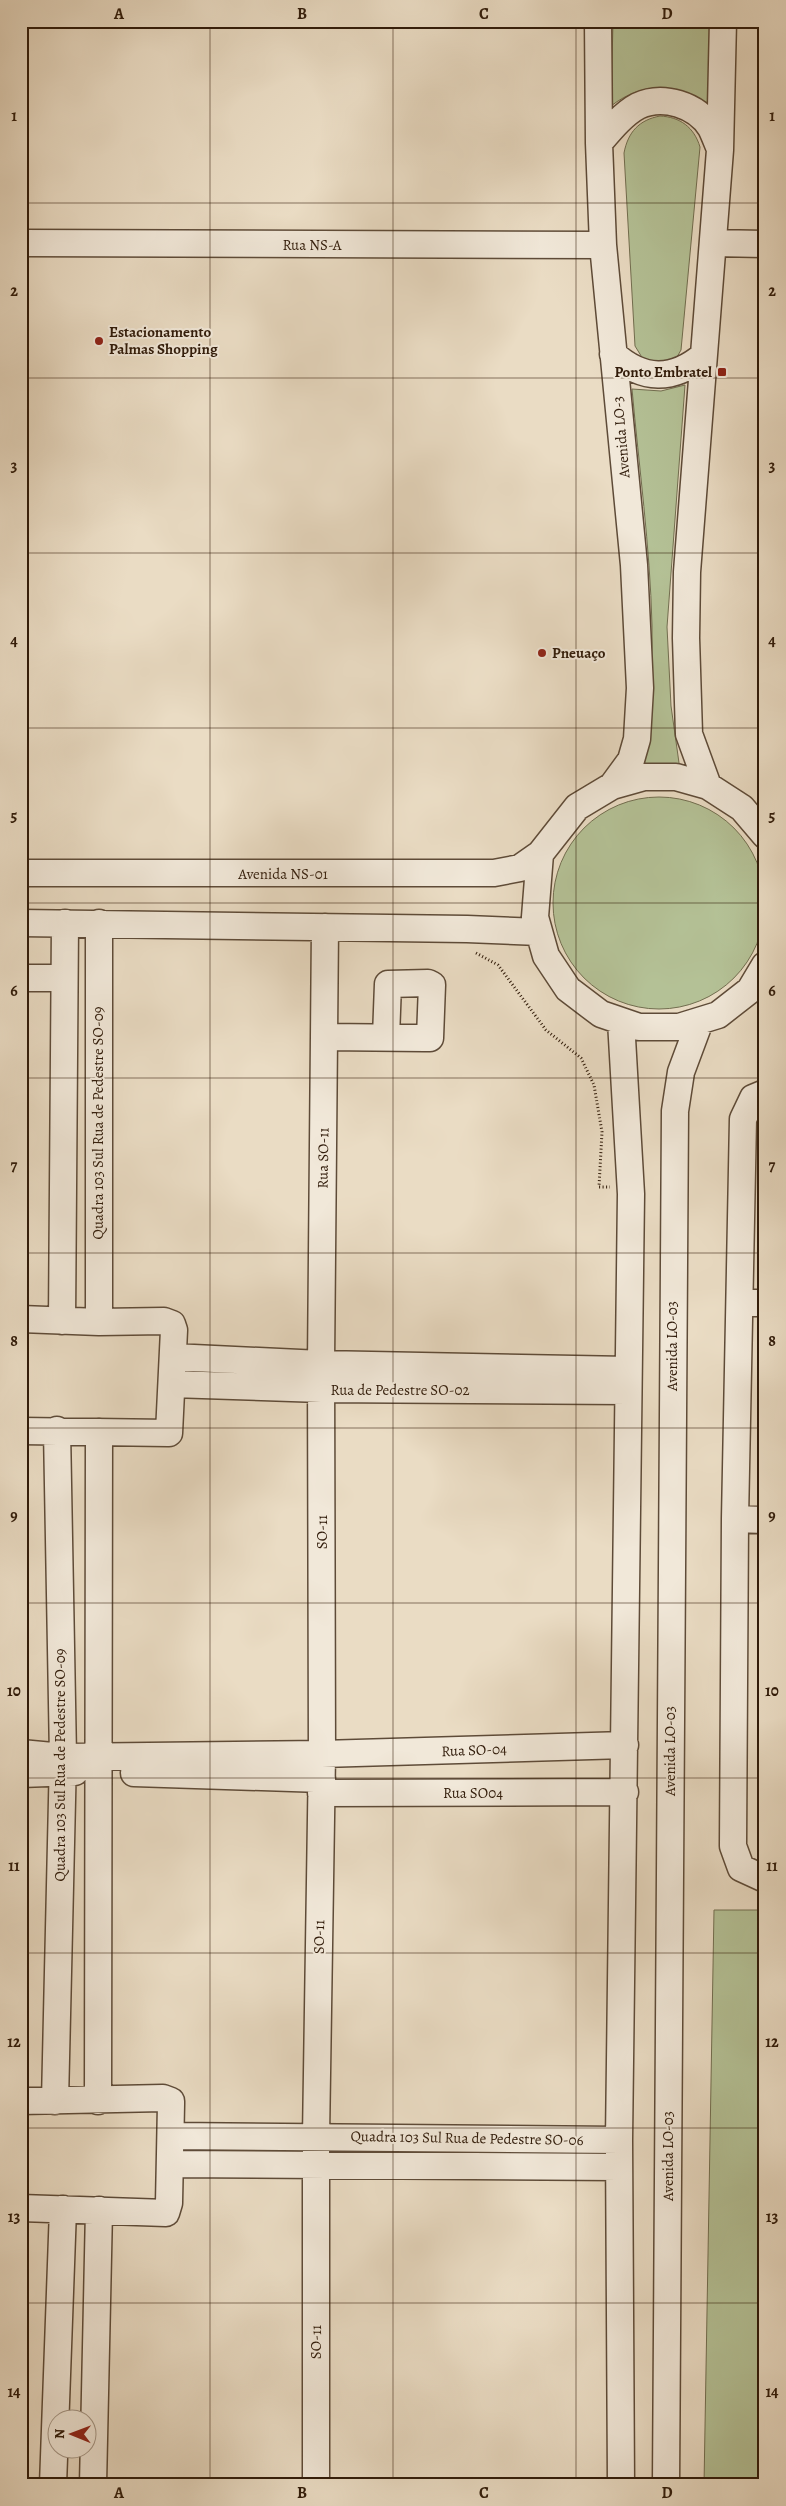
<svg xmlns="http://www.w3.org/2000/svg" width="786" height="2506" font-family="Alegreya,serif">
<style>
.green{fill:#b4c196;stroke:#726e50}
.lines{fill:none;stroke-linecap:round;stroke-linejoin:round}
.minor-casing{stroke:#5e4b38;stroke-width:29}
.path{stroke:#301b0a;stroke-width:3;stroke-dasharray:1 2.5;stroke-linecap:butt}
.minor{stroke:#f1e8d9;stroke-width:26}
.grid{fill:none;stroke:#301b0a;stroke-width:1;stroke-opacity:0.55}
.poi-dot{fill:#8f2418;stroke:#f1e8d9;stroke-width:2}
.labels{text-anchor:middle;stroke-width:4;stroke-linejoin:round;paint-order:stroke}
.street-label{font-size:15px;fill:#301b0a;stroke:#f1e8d9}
.poi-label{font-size:15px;font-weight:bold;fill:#301b0a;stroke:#f1e8d9;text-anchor:start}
.neatline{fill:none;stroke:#301b0a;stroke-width:2}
.grid-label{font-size:16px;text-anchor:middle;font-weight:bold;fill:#301b0a}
</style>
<rect width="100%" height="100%" fill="#eadcc4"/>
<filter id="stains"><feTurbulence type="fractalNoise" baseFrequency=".004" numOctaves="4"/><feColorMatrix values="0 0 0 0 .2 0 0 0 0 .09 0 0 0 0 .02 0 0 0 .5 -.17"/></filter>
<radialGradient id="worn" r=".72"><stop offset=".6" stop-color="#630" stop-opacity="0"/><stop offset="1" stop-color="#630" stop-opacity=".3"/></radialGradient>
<path class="green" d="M613,21H713L711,108C680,82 643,81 611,106Z
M660,116C680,117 694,127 700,147L681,350L677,357L664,364L643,359L635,346L624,153C628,132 639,120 660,116Z
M685,385L667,627L671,706L680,770L642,769C647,721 653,673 652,625C650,546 639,467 632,389L661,391Z
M553 903a106 106 0 1 1 212 0a106 106 0 1 1-212 0Z
M714,1910H765V2485H704Z"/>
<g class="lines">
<g class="minor-casing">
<path id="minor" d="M598,21L599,143L603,245L634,565L640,688L637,739L631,760L612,786
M599,143C610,130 623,114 638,106C663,94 697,105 711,128C714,134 717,142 720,149
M21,243L603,245
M713,243L765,244
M613,354C643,381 673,381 703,356
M708,786L689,734L686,638L687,572L720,150L723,21
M765,835L742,808L708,786L676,777H644L612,786L577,807L540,854L535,917L546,956L568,989L601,1014L639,1027H679L718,1015L750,990L765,965
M21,873H494L520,868L540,854
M21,923L467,929L539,932
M21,978H64
M324,1037L425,1038H430L432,985L428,983L388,984L386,1037
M765,1093L753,1098L743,1119L735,1519L733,1846L741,1868L765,1879
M740,1303H765
M21,1319L99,1322L164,1321L172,1324L174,1330L169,1433L21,1431
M62,1321L65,923
M99,1322V923
M173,1357L321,1364L628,1370
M172,1384L321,1389L628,1391
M735,1519L765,1520
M21,1753L63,1757L322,1754L625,1745
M134,1773L322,1779
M21,1774L75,1772
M321,1793L625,1792
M21,2101L163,2098L171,2101V2104L169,2203L166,2213L21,2208
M55,2101L63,1757L57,1430
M98,2101L99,1432
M171,2136L619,2140
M171,2164L618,2167
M53,2485L63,2209
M93,2485L99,2210
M316,2485V2137L322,1754L321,1364L325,927
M621,2485L619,2140L631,1194L621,1021
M666,2485L675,1111L681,1072L700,1021"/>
</g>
<path class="path" d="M476,953L498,965L546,1030L581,1058L594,1085L602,1132L599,1187H610"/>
<use href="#minor" class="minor"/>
</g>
<path class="grid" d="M210,21V2485M393,21V2485M576,21V2485M21,203H765M21,378H765M21,553H765M21,728H765M21,903H765M21,1078H765M21,1253H765M21,1428H765M21,1603H765M21,1778H765M21,1953H765M21,2128H765M21,2303H765"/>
<g class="poi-dot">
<circle cx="99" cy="341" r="5"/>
<rect x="717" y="367" width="10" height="10" rx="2.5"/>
<circle cx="542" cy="653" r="5"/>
</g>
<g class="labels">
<g class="street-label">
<text x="312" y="250">Rua NS-A</text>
<text transform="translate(621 437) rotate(-95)" y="5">Avenida LO-3</text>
<text x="283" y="879">Avenida NS-01</text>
<text transform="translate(98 1123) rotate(-90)" y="5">Quadra 103 Sul Rua de Pedestre SO-09</text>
<text transform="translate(323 1158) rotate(-89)" y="5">Rua SO-11</text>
<text transform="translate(672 1346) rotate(-90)" y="5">Avenida LO-03</text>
<text x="400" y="1395">Rua de Pedestre SO-02</text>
<text transform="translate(322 1532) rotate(-90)" y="5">SO-11</text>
<text transform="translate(474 1750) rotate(-2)" y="5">Rua SO-04</text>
<text transform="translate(670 1751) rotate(-90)" y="5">Avenida LO-03</text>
<text transform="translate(60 1765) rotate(-90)" y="5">Quadra 103 Sul Rua de Pedestre SO-09</text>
<text x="473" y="1798">Rua SO04</text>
<text transform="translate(319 1937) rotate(-89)" y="5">SO-11</text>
<text transform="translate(467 2138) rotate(1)" y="5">Quadra 103 Sul Rua de Pedestre SO-06</text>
<text transform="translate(668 2156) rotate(-90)" y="5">Avenida LO-03</text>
<text transform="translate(316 2342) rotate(-90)" y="5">SO-11</text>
</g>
<g class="poi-label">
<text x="109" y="337">Estacionamento<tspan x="109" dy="17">Palmas Shopping</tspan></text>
<text x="712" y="377" text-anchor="end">Ponto Embratel</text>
<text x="552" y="658">Pneuaço</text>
</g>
</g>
<rect width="786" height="2506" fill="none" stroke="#eadcc4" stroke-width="55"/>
<g transform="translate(72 2434) rotate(271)"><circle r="24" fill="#f1e8d9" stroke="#a49686"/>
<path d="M0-4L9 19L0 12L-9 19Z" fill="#8f2418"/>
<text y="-8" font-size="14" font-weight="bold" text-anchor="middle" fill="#301b0a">N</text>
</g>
<rect x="28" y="28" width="730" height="2450" class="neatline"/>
<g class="grid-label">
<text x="119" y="19">A</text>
<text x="302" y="19">B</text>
<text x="484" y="19">C</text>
<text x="667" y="19">D</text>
<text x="14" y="121">1</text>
<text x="772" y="121">1</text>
<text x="14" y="296">2</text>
<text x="772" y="296">2</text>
<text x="14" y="471">3</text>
<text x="772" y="471">3</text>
<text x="14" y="646">4</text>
<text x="772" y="646">4</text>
<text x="14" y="821">5</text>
<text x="772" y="821">5</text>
<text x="14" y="996">6</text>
<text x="772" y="996">6</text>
<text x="14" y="1171">7</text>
<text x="772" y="1171">7</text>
<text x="14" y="1346">8</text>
<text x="772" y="1346">8</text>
<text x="14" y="1521">9</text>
<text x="772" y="1521">9</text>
<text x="14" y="1696">10</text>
<text x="772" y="1696">10</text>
<text x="14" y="1871">11</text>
<text x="772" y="1871">11</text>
<text x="14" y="2047">12</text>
<text x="772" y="2047">12</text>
<text x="14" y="2222">13</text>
<text x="772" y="2222">13</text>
<text x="14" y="2397">14</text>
<text x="772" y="2397">14</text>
<text x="119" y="2498">A</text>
<text x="302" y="2498">B</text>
<text x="484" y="2498">C</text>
<text x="667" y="2498">D</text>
</g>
<rect width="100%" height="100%" filter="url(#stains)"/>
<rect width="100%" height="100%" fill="url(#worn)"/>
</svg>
